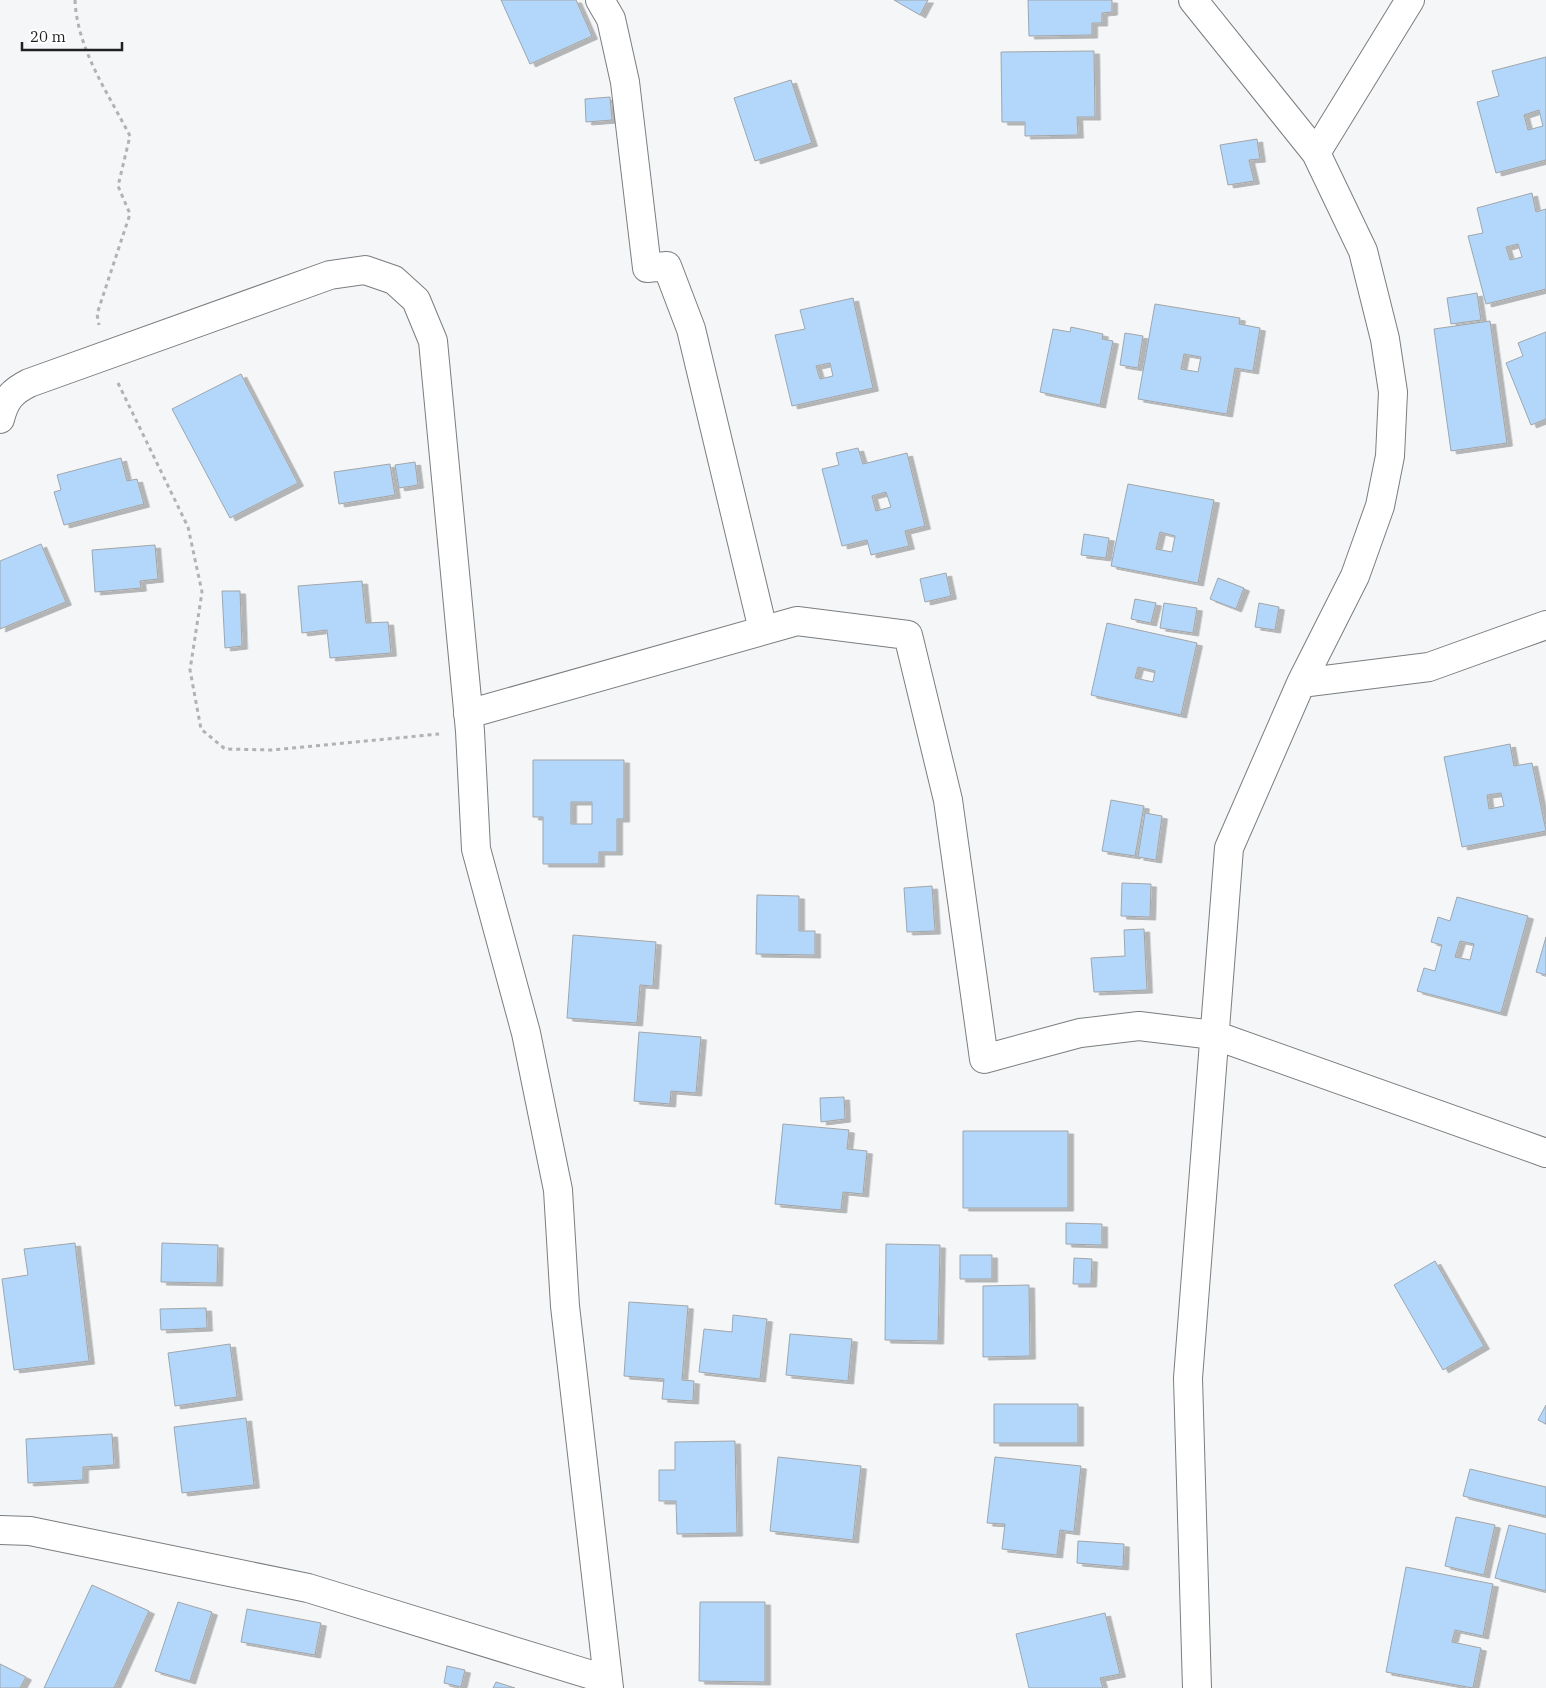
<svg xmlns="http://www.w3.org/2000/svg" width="1546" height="1688" font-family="'IBM Plex Serif',serif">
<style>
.building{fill:#b2d7fb;stroke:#a3a5a7;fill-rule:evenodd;filter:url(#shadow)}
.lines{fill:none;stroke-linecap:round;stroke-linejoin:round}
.street-casing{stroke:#7b7d7f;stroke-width:30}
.path{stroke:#b0b2b3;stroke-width:3;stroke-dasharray:4 4;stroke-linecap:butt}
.street{stroke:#fff;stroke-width:28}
</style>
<defs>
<filter id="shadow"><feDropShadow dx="5.5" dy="3" stdDeviation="0" flood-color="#0004"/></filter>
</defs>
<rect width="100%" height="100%" fill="#f4f6f8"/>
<path class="building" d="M501,0H576L592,36L530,64Z
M894,0H928L920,15Z
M1028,0H1112V12L1102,13V23H1092V35L1029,36Z
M1094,51L1095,117H1077L1078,135L1025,136V122H1002L1001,52Z
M1546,57V160L1496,173L1477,102L1499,96L1492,71ZM1539,110L1543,126L1528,130L1524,115Z
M791,80L812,143L755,161L734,98Z
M610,97L612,120L586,122L585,99Z
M1257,139L1260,159L1249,160L1254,181L1228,185L1220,145Z
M1532,193L1536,212L1546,209V289L1486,304L1468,236L1483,233L1477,208ZM1518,244L1522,257L1510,260L1506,247Z
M1477,293L1481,320L1451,324L1447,298Z
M853,298L873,388L792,406L775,335L805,329L800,310ZM830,363L833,376L820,379L816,366Z
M1155,304L1240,318L1239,324L1260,328L1253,371L1235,368L1227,414L1138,399ZM1184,354L1201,357L1198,372L1181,369Z
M1490,321L1507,443L1451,451L1434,329Z
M1071,327L1103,334L1102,339L1113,341L1100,405L1040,392L1053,329L1070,332Z
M1546,332V419L1531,425L1506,363L1523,356L1518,343Z
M1125,333L1143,336L1138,368L1120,365Z
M241,374L298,483L230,518L172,409Z
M858,448L863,464L907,453L925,526L905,531L909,546L871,555L867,540L842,546L822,469L839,465L836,453ZM886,492L891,507L876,511L872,496Z
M121,458L127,481L137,479L144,504L64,525L54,492L61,490L57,475Z
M415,462L418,485L399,488L395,465Z
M390,464L395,495L339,504L334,472Z
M1128,484L1214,500L1198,583L1111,566ZM1160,532L1175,536L1172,552L1156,549Z
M1084,534L1109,538L1106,558L1081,555Z
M41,544L66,602L0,629V561Z
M155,545L158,579L140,581L141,588L95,592L92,550Z
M946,573L951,596L925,602L920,579Z
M1218,578L1244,588L1236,609L1210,599Z
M362,581L366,623L388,622L391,653L330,658L327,630L302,633L298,586Z
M222,591H240L242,646L225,648Z
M1135,599L1156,603L1151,623L1131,619Z
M1164,603L1197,608L1193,633L1160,628Z
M1259,603L1279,607L1275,630L1255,627Z
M1107,623L1197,643L1181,715L1091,695ZM1138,667L1155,671L1153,682L1135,678Z
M1510,744L1514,766L1532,763L1546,831L1462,847L1444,757ZM1501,793L1504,806L1489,809L1487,795Z
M533,760H624V819H617V852H599V864H543V817H533ZM571,802H592V824H571Z
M1111,800L1144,806L1135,856L1102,851Z
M1145,813L1162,816L1156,860L1138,857Z
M1122,883L1151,884L1150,917L1121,916Z
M932,886L935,931L907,932L904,888Z
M757,895L799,896V931H815V955L756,954Z
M1457,897L1528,916L1501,1013L1417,991L1424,968L1435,971L1442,945L1431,942L1438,917L1450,921ZM1460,941L1474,944L1470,960L1455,957Z
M1144,929L1147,990L1094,992L1091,958L1125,956L1124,930Z
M573,935L656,942L653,986L640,985L637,1023L567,1018Z
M1546,937V975L1536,972Z
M639,1032L701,1037L696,1093L671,1091L670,1104L634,1101Z
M844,1097L845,1119L821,1122L820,1098Z
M783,1124L849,1130L847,1149L867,1151L863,1194L843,1192L841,1210L775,1204Z
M963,1131H1068V1208H963Z
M1066,1223L1102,1224V1245L1066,1244Z
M75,1243L89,1361L14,1370L2,1279L28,1275L24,1249Z
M162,1243L218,1245L217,1283L161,1282Z
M886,1244L940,1245L938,1341L885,1340Z
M960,1255H992V1279H960Z
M1074,1258L1092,1259L1091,1284H1073Z
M1435,1261L1484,1346L1443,1370L1394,1285Z
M1029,1285L1030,1356L983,1357V1286Z
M629,1302L688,1306L682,1380L694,1381L693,1401L662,1399L664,1379L624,1376Z
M206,1308L207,1328L161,1330L160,1309Z
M733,1315L767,1319L760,1379L699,1372L704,1329L732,1332Z
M790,1334L852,1339L848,1381L786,1375Z
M230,1344L237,1397L175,1406L168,1353Z
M994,1404H1078V1443H994Z
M1546,1405V1424L1538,1420Z
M246,1418L254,1485L182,1493L174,1427Z
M112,1434L114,1465L83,1467V1480L28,1483L26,1439Z
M735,1441L737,1533L677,1534L676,1501H659V1470H675V1442Z
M778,1457L861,1466L853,1540L770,1531Z
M995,1457L1081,1466L1074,1532L1060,1530L1057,1555L1002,1549L1005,1524L987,1523Z
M1470,1469L1546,1487V1516L1463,1496Z
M1456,1517L1495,1525L1484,1575L1445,1566Z
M1509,1525L1546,1534V1591L1495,1578Z
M1078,1541L1124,1544L1123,1567L1077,1563Z
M1406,1567L1493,1584L1483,1636L1455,1630L1452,1642L1481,1648L1473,1688L1386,1672Z
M92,1585L149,1611L114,1688H44Z
M178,1602L212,1612L190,1681L155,1671Z
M700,1602H765V1682L699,1681Z
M247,1609L321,1623L315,1655L241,1642Z
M1105,1613L1120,1674L1100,1678L1103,1688H1029L1016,1634Z
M0,1664L26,1677L20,1688H0Z
M447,1666L465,1670L461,1687L444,1683Z
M496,1682L515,1688H493Z"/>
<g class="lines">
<g class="street-casing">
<path id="street" d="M600,0L611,19L625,82L647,268L667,266L691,329L763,630
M1193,0L1316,153L1363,251L1385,339L1393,392L1390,456L1380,506L1355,576L1301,683L1229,848L1188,1378L1197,1688
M1316,153L1410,0
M0,419C5,400 11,392 29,383L330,275L365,270L394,280L416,300L433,341L470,731L476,849L526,1033L558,1190L565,1306L609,1688
M1301,683L1429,667L1546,625
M468,714L797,621L908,635L948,800L984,1059L1080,1033L1139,1026L1214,1035L1546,1153
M0,1530L30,1531L308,1588L608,1680"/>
</g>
<path class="path" d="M75,0C77,49 108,93 130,136L118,186L130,214L97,314L99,325
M118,383L188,527L202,592L190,670L201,729L225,749L272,750L439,734"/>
<use href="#street" class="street"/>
</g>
<path d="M22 42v8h100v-8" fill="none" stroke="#1f2020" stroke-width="2.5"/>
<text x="30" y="42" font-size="15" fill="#1f2020" stroke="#ffffff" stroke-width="4" paint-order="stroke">20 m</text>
</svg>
